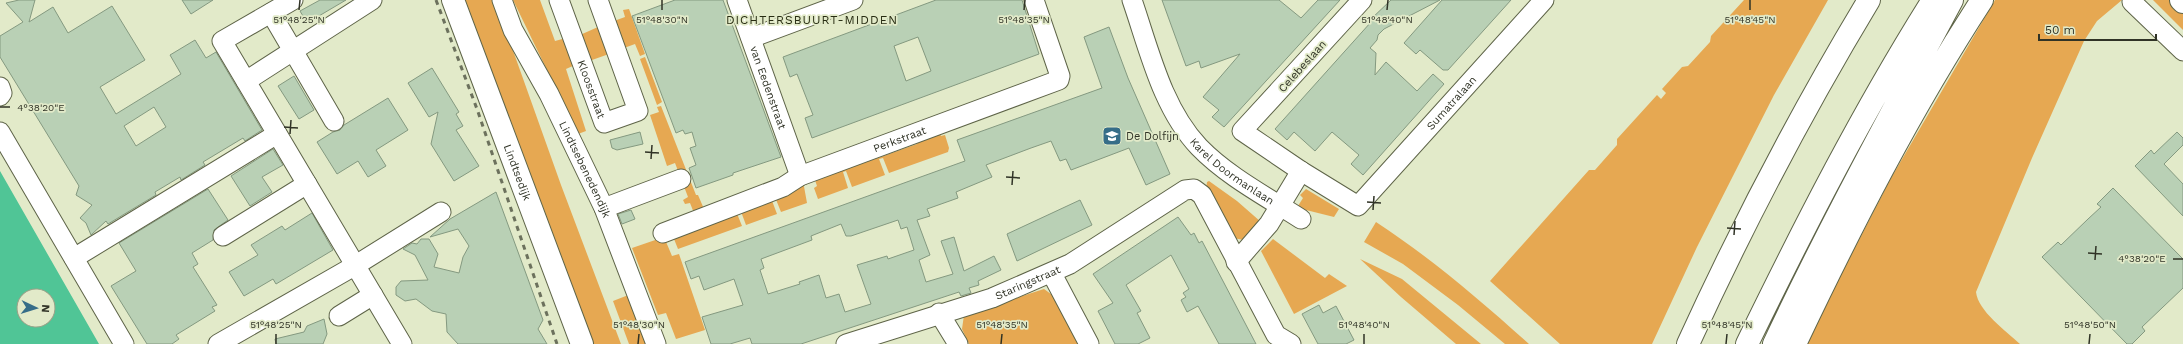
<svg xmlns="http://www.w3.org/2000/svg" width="2183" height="344" font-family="'Work Sans',sans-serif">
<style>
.green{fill:#e6a852}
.water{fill:#50c596;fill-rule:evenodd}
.building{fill:#b9d0b5;stroke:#849980;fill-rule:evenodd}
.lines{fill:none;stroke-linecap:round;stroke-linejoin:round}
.minor-casing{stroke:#5e6448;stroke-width:21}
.major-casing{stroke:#5e6448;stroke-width:24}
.highway-casing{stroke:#5e6448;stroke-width:24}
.minor{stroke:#fff;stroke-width:19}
.major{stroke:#fff;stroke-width:22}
.highway{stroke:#fff;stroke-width:22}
.rail{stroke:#6c715d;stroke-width:3;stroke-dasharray:5 5;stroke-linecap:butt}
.ticks{fill:none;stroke:#303326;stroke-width:1.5}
.labels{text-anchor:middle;stroke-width:3.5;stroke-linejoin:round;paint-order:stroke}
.street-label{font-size:11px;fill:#303326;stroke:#e2eac9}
.poi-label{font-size:11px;fill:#303326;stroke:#e2eac9;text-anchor:start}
.neighbourhood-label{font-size:12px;letter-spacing:1px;fill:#272c12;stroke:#e2eac9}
.ticks-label{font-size:10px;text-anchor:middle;fill:#303326;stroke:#e2eac9;stroke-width:3.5;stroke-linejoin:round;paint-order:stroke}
</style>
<rect width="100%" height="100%" fill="#e2eac9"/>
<path class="green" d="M462,0H495L561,185L621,344H586Z
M513,0H540L555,41L566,38L575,65L566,69L586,131L578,134Z
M1744,0H1828L1774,95L1697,247L1652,344H1560L1490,281L1589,170H1595L1617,145V139L1657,95L1661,99L1666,93L1662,89L1682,67L1688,66L1710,42L1711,36Z
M1995,0H2122L2097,21L2084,41L2032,158L1976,292C1978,311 2006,331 2020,344H1805L1891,178Z
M2153,0H2170L2183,13V30Z
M629,9L645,54L640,56L635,44L624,48L614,21L625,17L623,10Z
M598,27H600L609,54L592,60L589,59L580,35Z
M645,57L662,102L657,105L640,59Z
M661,106L696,195H698L704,209L694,213L690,203L685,204L683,200L688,197L675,163L667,166L650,115L659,112L657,107Z
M939,132L941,136L945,135L949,148L948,152L889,173L883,158L879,159L885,175L852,187L846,171L843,172L848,188L818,199L814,188L817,186L814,177L824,173L830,175L917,144L920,138Z
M803,181L807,203L781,212L775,197Z
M1209,181L1237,201L1261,222L1244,240L1233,238L1206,189L1207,182Z
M1306,189L1339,209L1334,217L1302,209L1298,206L1303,198L1300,195Z
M771,198L777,214L746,225L740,209Z
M736,211L742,226L678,249L672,234Z
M1376,222C1431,258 1480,300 1529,344H1505L1458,305L1403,264L1364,242Z
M664,237L672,256L679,254L705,330L676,339L666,313L658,315L632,248Z
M1273,239L1325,278L1329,274L1347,286L1294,314L1261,251Z
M1360,259L1402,279L1481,344H1456L1401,297Z
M1044,289L1055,297L1080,344H969L962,329L964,315Z
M631,294L650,344H629L613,301Z"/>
<path class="water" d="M0,171L99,344H0ZM24,296H48V320H24Z"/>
<path class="building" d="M19,0H35L29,22L53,7L68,33L112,6L145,60L100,87L116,114L181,74L170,55L195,40L206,58L216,52L262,130L245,141L243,138L203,162L205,165L181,180L180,177L155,192L156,195L108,224L106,221L91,235L86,223L80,218L92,205L76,195L79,186L0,57V36L23,22L6,3ZM154,107L166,127L136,146L124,126Z
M182,0H213L191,14Z
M320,0H346L307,23L300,11Z
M675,0H723L781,157L733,173V175L696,188L689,168L696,165L690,148L696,146L692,132L685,134L683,130L676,133L632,16Z
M936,0H1022L1039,54L812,138L805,118L813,115L797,74L790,77L783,57ZM918,37L931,71L906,81L894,46Z
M1162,0H1279L1301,18L1318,0H1340L1224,127L1212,117L1219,110L1203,97L1240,54L1201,68L1199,61L1186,66Z
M1391,0H1440L1384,29L1378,35L1377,40L1370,48L1376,53L1375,75L1386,62L1417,91L1433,74L1444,84L1363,175L1351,164L1359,155L1332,132L1315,151L1294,132L1287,140L1275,129L1371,22L1370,20Z
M1442,0H1511L1448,70H1443L1420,50L1416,54L1404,43Z
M1109,27L1128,78L1170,174L1146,185L1129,148L1071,170L1066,159L1060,161L1051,141L1031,148L986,165L992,177L956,192L958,198L927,209L930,216L917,220L930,255L919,260L926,282L953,274L941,241L954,237L964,271L994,256L1001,270L978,281L979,285L969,288L971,293L961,296L959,292L801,344H752L750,338L730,344H711L702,317L743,305L734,279L704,290L699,276L691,279L685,262L965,161L957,140L1102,88L1084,37ZM898,220L901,229L907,227L914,250L888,259L887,256L857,265L871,304L845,312L839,294L826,298L819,275L799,282L800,284L768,294L760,270L764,268L761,259L812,240L811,236L841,224L846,236H851Z
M432,68L459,112L456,114L463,126L456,130L479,166L454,181L431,144L438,112L429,117L408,83Z
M294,76L314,110L299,119L278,86Z
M388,98L408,130L376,150L386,166L368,177L358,161L337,174L317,142L333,132L340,130L344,125Z
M640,132L643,144L617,150L612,148L610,140Z
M2177,132L2183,138V145L2164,164L2183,184V216L2135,166L2151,150L2154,154Z
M273,149L283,165L262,177L272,192L250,206L231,176Z
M2113,188L2183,259V288L2142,327L2145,331L2132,344H2127L2042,257L2058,242L2061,245L2088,219L2101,207L2097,204Z
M208,189L228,220L214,230L213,240L192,253L198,264L193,267L217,305L212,307L215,311L176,335L179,339L172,344H147L111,286L136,271L119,243Z
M496,192L543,320L538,329L547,344H458L447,332L446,314L432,311L416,299L405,301L396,295V287L401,281L428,280L415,255L403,249L412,243L417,244L421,239H429L438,254L434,267L459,273L463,257L469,246L458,229L430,237L450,219Z
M1080,200L1092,225L1017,261L1007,234Z
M631,210L635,219L622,224L618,214Z
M312,213L333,250L276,284L273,279L244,296L229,272L258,255L251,245L282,226L285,230Z
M1178,217L1191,235L1194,233L1199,243L1202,241L1256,344H1219L1198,306L1187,312L1181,300L1186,297L1183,293L1189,289L1171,255L1126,285L1141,311L1137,313L1150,338L1138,344H1115L1098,311L1113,303L1093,274Z
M1319,305L1323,313L1336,306L1354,340L1346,344H1318L1302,314Z
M324,319L327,334L323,344H276L275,339L304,332L307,326Z"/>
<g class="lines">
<g class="minor-casing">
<g id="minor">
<path d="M293,0L222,41L402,344"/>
<path id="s1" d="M502,0L513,30L549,94L604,208L656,344"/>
<path id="s2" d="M559,0L604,123L638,111L598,0"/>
<path id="s3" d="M737,0L800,176"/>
<path id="s4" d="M1132,0C1149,49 1162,108 1199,147C1227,176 1267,197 1301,219"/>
<path id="s5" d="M1362,0L1242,131L1301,171L1358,206L1544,0"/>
<path d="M2132,2L2183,51"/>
<path d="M271,13L334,121"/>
<path d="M751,38L853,0"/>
<path d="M246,81L372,0"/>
<path d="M0,87L2,93L0,96"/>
<path d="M0,132L124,344"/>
<path d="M604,208L681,179"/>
<path id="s6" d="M663,233L783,187L800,176L1059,80L1060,76L1034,0"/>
<path d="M223,236L307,184"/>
<path d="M74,258L277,134"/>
<path d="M1236,262L1269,224L1301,171"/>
<path d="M1052,274L1089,344"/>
<path d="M939,313L958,344"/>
<path d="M339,316L373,295"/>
<path d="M218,344L356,265L441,212"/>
<path id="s7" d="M846,344L992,298L1070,264L1185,190L1194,189L1202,195L1276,335L1291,344"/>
</g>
</g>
<g class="major-casing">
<g id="major">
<path id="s8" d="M453,0L582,344"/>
<path d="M2181,0L2183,2"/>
</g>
</g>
<g class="highway-casing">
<path id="highway" d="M1688,344C1742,226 1802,111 1869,0
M1747,344C1804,227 1863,111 1933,0
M1774,344C1829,227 1891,114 1952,0
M1795,344C1851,226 1911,109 1982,0"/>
</g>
<use href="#minor" class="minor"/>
<use href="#major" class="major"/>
<use href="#highway" class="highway"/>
<path class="rail" d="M436,0L477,109L557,344"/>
</g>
<path class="ticks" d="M299,10L300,0M662,10V0M1024,10L1025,0M1387,10L1388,0M1750,10V0M0,107H10M284,127L298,128M290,134L291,120M645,152L659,153M651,159L652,145M1006,177L1020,178M1012,185L1013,171M1367,202L1381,203M1373,210L1374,196M1727,228L1741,229M1734,235L1735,221M2088,253L2102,254M2173,259H2183M2095,260L2096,246M276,344V334M638,344L639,334M1001,344L1002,334M1364,344V334M1726,344L1727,334M2089,344L2090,334"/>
<defs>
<g id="school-square" transform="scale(1)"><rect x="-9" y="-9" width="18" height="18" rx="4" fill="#366d88" stroke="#e2eac9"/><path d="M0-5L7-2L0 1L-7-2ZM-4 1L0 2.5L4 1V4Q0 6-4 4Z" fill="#fff"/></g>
</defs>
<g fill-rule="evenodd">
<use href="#school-square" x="1112" y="136"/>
</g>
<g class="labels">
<g class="street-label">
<text transform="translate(1302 66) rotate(-48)" y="4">Celebeslaan</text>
<text dy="4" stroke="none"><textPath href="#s3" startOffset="93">van Eedenstraat</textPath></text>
<text dy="4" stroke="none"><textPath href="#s2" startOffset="95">Kloosstraat</textPath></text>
<text dy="4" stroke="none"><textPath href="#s5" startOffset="455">Sumatralaan</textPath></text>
<text dy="4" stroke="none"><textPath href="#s6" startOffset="255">Perkstraat</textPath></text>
<text dy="4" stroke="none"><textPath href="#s1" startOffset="189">Lindtsebenedendijk</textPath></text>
<text dy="4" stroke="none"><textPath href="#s4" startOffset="204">Karel Doormanlaan</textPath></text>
<text dy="4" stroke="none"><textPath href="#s8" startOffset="184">Lindtsedijk</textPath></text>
<text dy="4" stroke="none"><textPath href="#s7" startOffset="192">Staringstraat</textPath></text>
</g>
<g class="poi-label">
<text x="1126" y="140">De Dolfijn</text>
</g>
<g class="neighbourhood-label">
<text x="812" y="24">DICHTERSBUURT-MIDDEN</text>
</g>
</g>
<g class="ticks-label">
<text x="299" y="23">51°48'25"N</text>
<text x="662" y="23">51°48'30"N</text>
<text x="1024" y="23">51°48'35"N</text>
<text x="1387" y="23">51°48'40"N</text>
<text x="1750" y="23">51°48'45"N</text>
<text x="41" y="111">4°38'20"E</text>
<text x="2142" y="262">4°38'20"E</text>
<text x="276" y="328">51°48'25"N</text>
<text x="639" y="328">51°48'30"N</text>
<text x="1002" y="328">51°48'35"N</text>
<text x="1364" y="328">51°48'40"N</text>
<text x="1727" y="328">51°48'45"N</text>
<text x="2090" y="328">51°48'50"N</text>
</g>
<g transform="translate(36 308) rotate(94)"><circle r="19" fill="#e2eac9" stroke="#9ba188"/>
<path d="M0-3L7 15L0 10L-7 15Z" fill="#366d88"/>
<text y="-6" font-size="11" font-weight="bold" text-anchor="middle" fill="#303326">N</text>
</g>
<path d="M2039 34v6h117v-6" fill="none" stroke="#303326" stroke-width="2"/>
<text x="2045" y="34" font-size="12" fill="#303326" stroke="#e2eac9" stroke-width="3" paint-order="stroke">50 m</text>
</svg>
